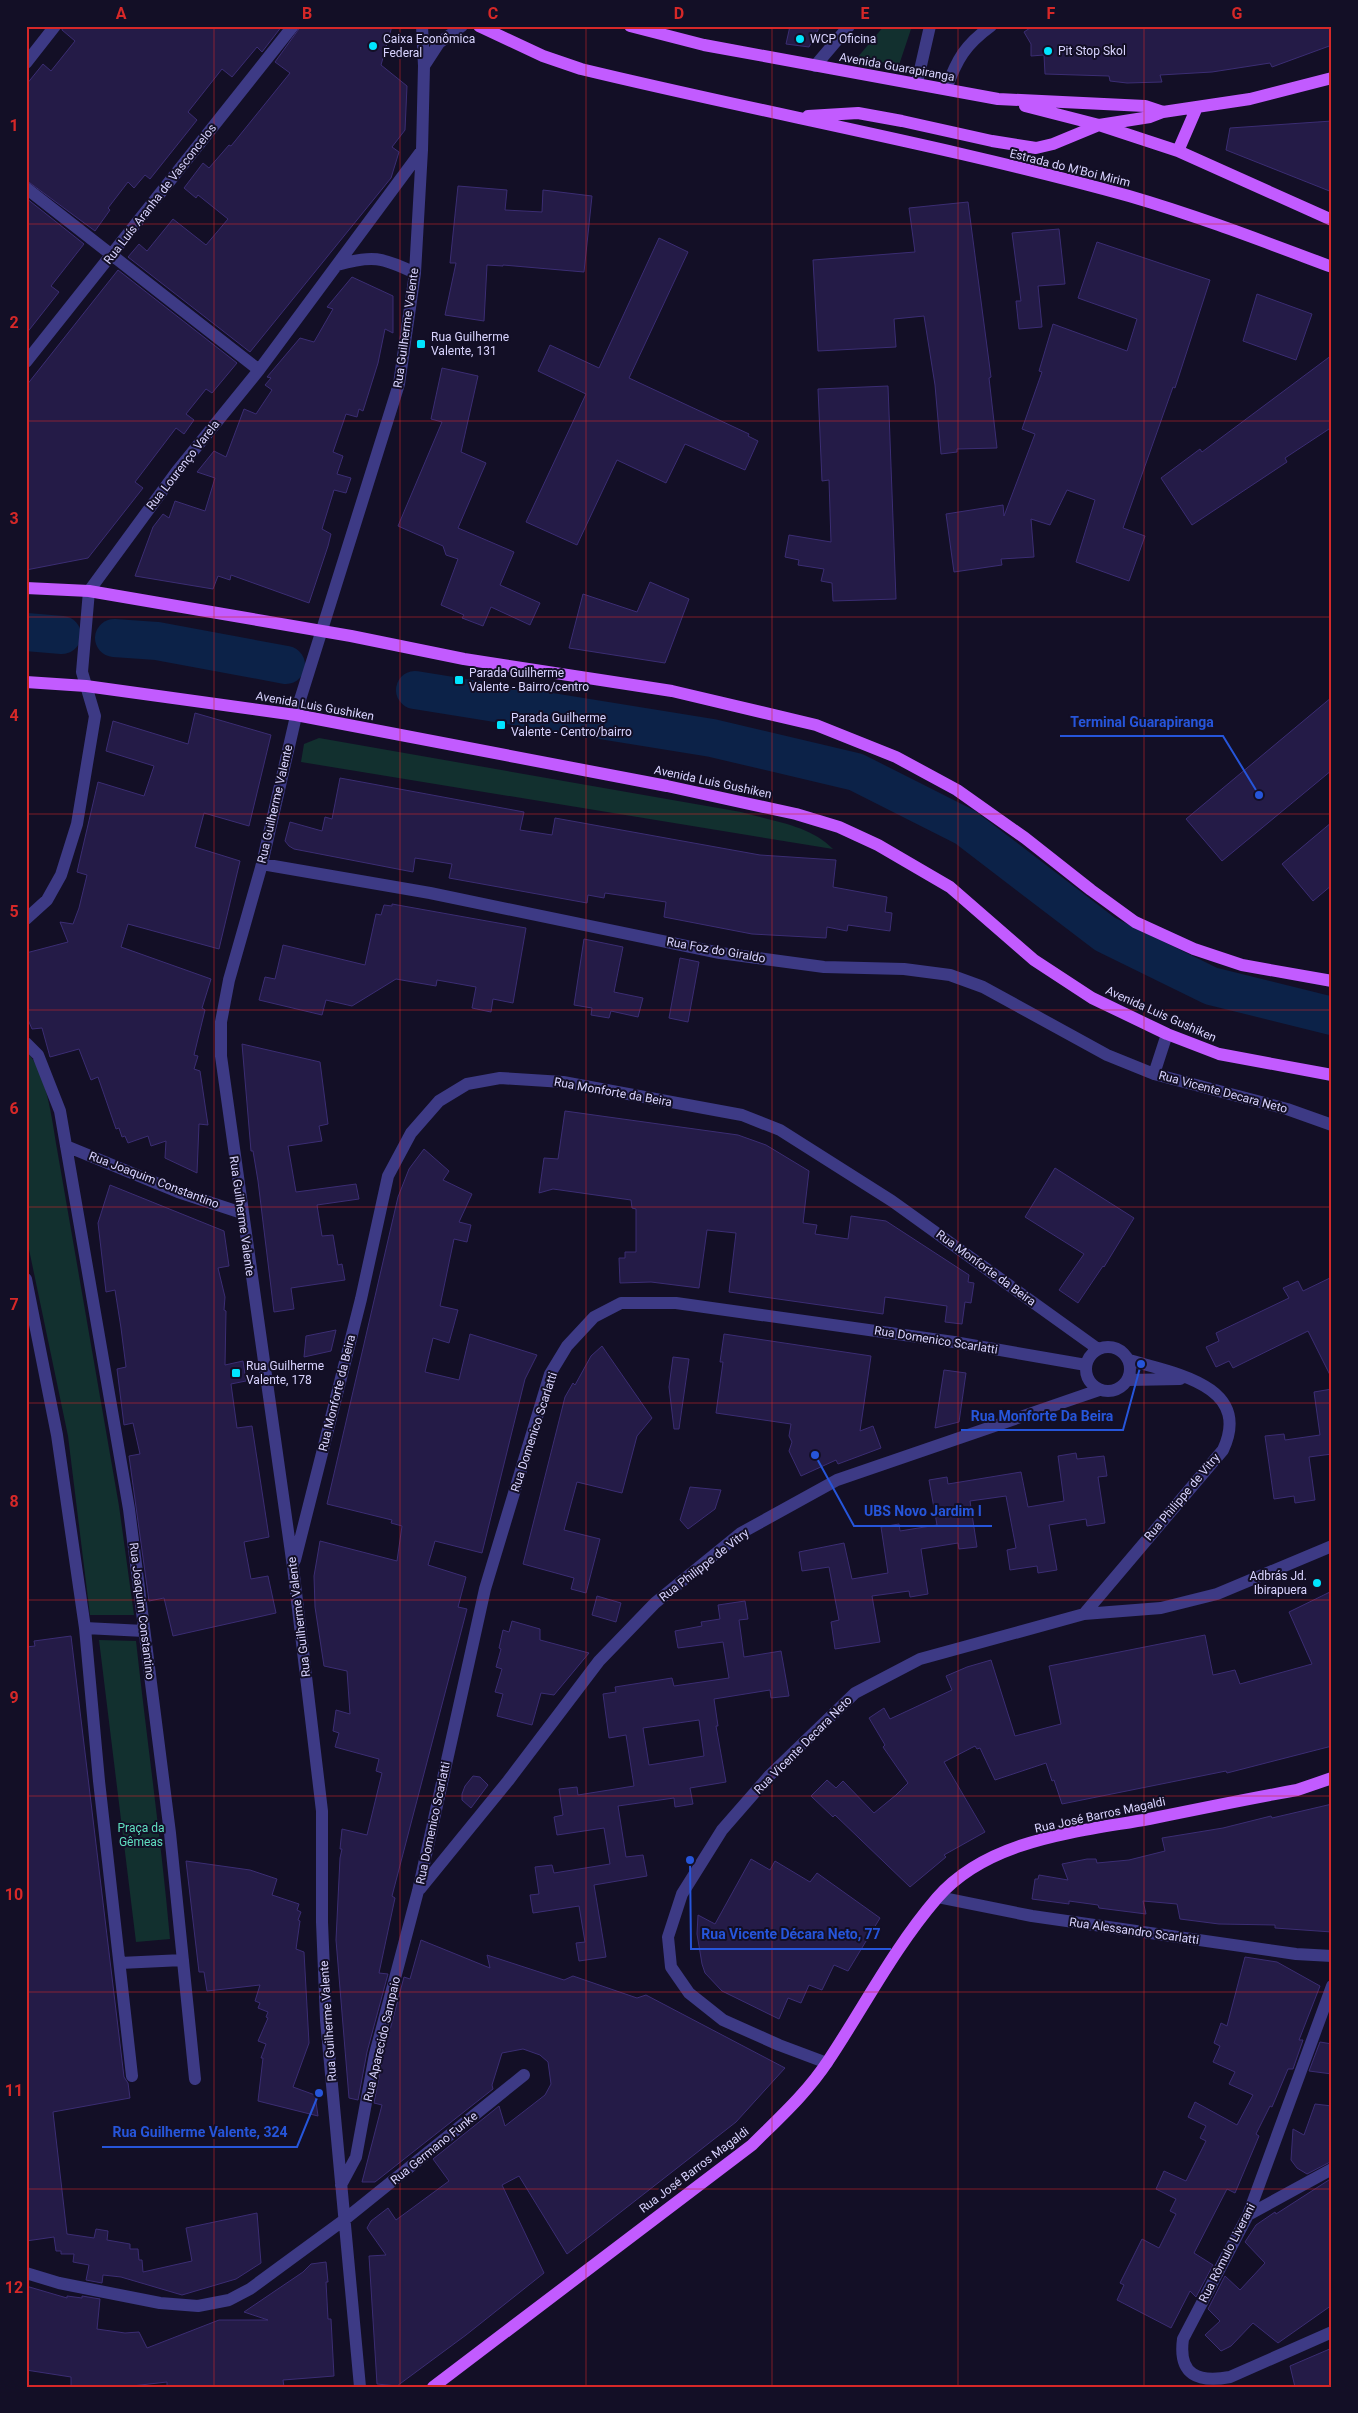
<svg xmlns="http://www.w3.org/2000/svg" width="1358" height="2413" font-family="Roboto,sans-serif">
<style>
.green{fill:#12302f}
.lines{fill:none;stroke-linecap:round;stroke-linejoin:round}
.river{stroke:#0c2248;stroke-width:38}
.building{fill:#241b47;stroke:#3b2d73;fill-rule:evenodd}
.minor{stroke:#3d3a85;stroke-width:12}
.major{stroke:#c25bff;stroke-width:12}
.grid{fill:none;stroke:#d62828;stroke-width:1;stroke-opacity:0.55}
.poi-dot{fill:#00e5ff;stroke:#130f26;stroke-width:2}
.labels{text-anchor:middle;stroke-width:4;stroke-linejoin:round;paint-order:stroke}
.poi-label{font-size:12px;fill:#d9d4ff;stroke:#130f26;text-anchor:start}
.street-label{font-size:12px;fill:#d9d4ff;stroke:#130f26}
.park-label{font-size:12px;fill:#5fe0c0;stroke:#130f26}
.leader{fill:none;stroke:#2655da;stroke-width:2}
.callout-dot{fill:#2655da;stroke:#130f26;stroke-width:2}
.callout-label{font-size:14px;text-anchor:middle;font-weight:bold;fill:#2655da;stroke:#130f26;stroke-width:4;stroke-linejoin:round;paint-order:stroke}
.neatline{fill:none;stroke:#d62828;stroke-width:2}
.grid-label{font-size:16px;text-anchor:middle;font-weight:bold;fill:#d62828}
</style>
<rect width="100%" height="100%" fill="#130f26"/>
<path class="green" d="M884,26H912L899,65L857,58Z
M319,738L741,812C772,821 810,825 833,849L301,762L304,744Z
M26,1051C47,1072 52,1120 57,1149L119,1506L134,1615H90L68,1436L26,1235Z
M99,1640L136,1641C147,1741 161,1839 170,1939L136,1942Z"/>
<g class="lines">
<path class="river" d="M26,632L62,635
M114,638L157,641L286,665
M415,690L712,738L856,772L965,827L1105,934L1211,986L1332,1016"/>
</g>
<path class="building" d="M63,26H282L262,52L257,47L232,77L222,69L188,112L197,120L150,179L145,175L134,188L128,182L108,208L110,210L95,231L26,180V85L43,64L51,71L75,41L62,30Z
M301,26H392L381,65L407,86L405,130L392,147L399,152L391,178L250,352L128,257L139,244L147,251L173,219L206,245L228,219L198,195L196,198L184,188L203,163L209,168L229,145L231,146L290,73L275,62Z
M790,26H820L809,47L786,44Z
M1033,26H1332V45L1272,67L1270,63L1212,72L1160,75L1162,82L1127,83L1110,81L1109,76L1045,74L1044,55L1031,56V44L1024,32Z
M1332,121V192L1226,150L1230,128Z
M458,186L507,190L505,210L542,212L543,190L592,196L584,272L503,265V266L487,265L484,321L445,315L456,263H450Z
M26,198L84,244L51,286L59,292L26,334Z
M968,202L991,377L989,378L997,448L957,449V452L941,454L935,385L924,316L894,319L896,347L818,351L813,260L915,252L909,208Z
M1059,229L1065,284L1038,286L1042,327L1019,329L1016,301H1021L1012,233Z
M659,238L688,252L629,378L749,434L748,436L758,441L745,470L685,444L666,483L617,460L577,545L526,522L586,394L538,371L550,345L599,368Z
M1097,242L1210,280L1175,388L1173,387L1123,528L1145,536L1129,581L1076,562L1095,500L1067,490L1050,525L1031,519L1034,557L1001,559L1002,565L954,572L946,514L1003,505L1004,516L1035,434L1022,429L1042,372L1039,371L1053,324L1127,351L1137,319L1078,298Z
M118,270L237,363L212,393L206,389L186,414L194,420L184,434L176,428L135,482L143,488L88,558L26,570V386Z
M352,277L393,296V333L385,329L378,363L363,411L359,409L357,417L346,414L333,452L343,456L337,474L351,478L346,493L334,490L322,529L331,534L328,546L309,603L231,575L230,580L218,576L213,589L135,576L153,527L163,514L169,518L175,501L205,511L215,478L197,472L214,451L226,457L244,409L256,414L272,390L265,385L271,378L267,377L300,338L314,342L333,309L327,307Z
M1257,294L1312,314L1296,360L1243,341Z
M1332,355V427L1285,458L1287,462L1192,525L1161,478L1200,449L1202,452Z
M442,368L478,376L461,452L486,463L458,528L514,552L500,585L540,603L530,625L491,607L483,626L462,618L464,615L441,605L458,559L446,555L443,546L398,526L442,422L431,419Z
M888,386L896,599L833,601L832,583L821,581L824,569L798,565L799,560L785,557L789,535L831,542L829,480L822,481L818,389Z
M650,582L689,599L665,663L569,648L583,594L637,612Z
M1332,697V770L1222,861L1186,819Z
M195,713L271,735L249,826L204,813L195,847L240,861L219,949L128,924L121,947L211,979L202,1008L205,1010L194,1055L198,1056L194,1069L200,1071L208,1125L199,1124L197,1173L165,1158L166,1141L151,1146L148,1136L128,1143L125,1136L122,1137L119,1128L116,1129L98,1077L91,1080L79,1049L50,1057L42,1028L32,1029L26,1015V953L68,942L60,922L73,924L79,908L87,875L77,872L98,782L144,796L154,766L106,751L113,721L188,744Z
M340,778L524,812L520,830L552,835L555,818L760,855L836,860L833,887L887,897L885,912L892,913L890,931L848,925L847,931L827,927L826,938L752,934L664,917L666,902L605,893L604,898L588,895L587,903L449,878L452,864L415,858L413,872L294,849L289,846L285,841L290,822L322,831L325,817L332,819Z
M1332,822V885L1313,901L1282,864Z
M392,904L526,928L513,1003L493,999L491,1012L472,1008L476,987L437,980L436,986L396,979L352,1006L326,1000L322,1015L259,1000L265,977L275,979L283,945L365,965L376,914L381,915L384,905L392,906Z
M584,939L623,947L614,992L643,998L638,1017L611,1011L609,1018L591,1015L592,1008L574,1005Z
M680,958L699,962L688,1022L669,1018Z
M242,1044L320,1062L328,1124L319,1126L322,1141L288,1146L296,1192L356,1184L359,1199L317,1205L322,1236L333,1235L338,1265L342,1264L345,1280L291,1288L294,1309L274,1312L258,1181L253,1151H251Z
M565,1111L738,1135L766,1145L809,1171L803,1223L817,1225L815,1234L848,1239L851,1216L886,1221L969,1275L968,1282L974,1283L971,1303L965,1302L962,1324L945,1322L947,1306L885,1297L883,1314L729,1292L736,1233L707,1230L699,1288L651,1282L620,1283L619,1258H625V1252H636V1209L632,1208L631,1200L553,1189L539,1193L544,1158L558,1159Z
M424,1149L449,1171L443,1180L472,1194L459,1222L471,1225L467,1242L454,1239L440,1306L458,1310L449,1343L433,1338L425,1372L459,1380L470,1334L537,1355L525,1379L482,1553L435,1541L428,1565L466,1577L458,1607L467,1609L392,1896L395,1898L379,1973L388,1974L367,2052L358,2100L349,2098L336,1940L340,1858L342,1849H340L342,1829L367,1835L382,1773L376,1771L379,1759L335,1747L339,1733L333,1731L336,1710L350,1714L347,1671L324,1666L315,1607L314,1576L320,1541L397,1561L402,1526L391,1523L392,1520L327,1504L398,1197L409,1169Z
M1055,1168L1134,1218L1104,1267L1103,1266L1078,1303L1059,1290L1084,1254L1025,1217Z
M110,1185L224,1231L229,1266L218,1268L225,1297L224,1310L226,1311L225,1365L243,1361L246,1381L231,1384L237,1428L252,1426L269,1537L244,1542L251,1579L268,1576L276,1613L173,1636L164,1598L149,1601L129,1456L140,1454L133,1423L124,1425L117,1369L126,1367L121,1328L115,1290L106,1292L98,1223Z
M1332,1277V1379L1308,1331L1233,1368L1229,1361L1216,1367L1206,1347L1219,1341L1216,1333L1289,1298L1283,1288L1298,1281L1303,1291Z
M336,1330L331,1351L304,1357L306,1336Z
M724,1334L871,1356L860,1431L873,1426L881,1448L838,1464L836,1460L801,1476L789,1451L792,1442L789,1436L791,1424L716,1413L723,1362H720Z
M602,1346L652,1418L637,1436L622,1493L577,1482L564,1530L600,1539L586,1593L571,1589L574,1578L523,1564L565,1397L573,1383L575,1385L591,1356Z
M673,1357L689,1359L679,1429H674L669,1387Z
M944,1370L966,1373L959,1422L935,1428Z
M1332,1389V1454L1309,1457L1315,1500L1295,1503L1294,1496L1274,1499L1265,1436L1284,1434L1285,1440L1320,1435L1314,1392Z
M1076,1453L1077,1459L1104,1456L1107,1476L1098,1477L1105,1523L1087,1526L1086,1519L1049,1525L1057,1570L1038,1573L1037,1566L1010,1570L1007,1550L1016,1548L1006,1496L970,1501L977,1547L959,1549L958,1543L921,1549L928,1594L910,1597L909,1591L872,1596L880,1642L835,1649L831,1622L839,1620L829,1567L802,1571L799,1552L844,1543L852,1579L888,1573L881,1527L899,1524L900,1531L937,1525L929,1480L947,1477L948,1484L1021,1472L1028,1507L1064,1501L1058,1456Z
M690,1487L721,1490L715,1509L688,1529L680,1520Z
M1332,1591V1746L1227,1773L1226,1771L1062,1804L1054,1780L1052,1781L1046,1763L995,1780L980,1748L977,1749L975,1746L944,1762L985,1832L944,1855L946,1857L910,1887L835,1815L833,1817L811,1796L827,1780L836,1788L843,1781L874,1813L896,1795L908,1783L883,1747L885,1745L869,1718L884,1708L890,1719L952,1690L946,1676L967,1667L991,1660L1015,1736L1061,1724L1049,1666L1205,1635L1213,1675L1235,1670L1240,1684L1312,1664L1289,1612Z
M597,1596L621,1603L616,1622L592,1615Z
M745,1601L748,1619L739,1620L744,1657L781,1651L789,1696L771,1698L770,1690L714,1699L718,1726H716L726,1782L690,1788L693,1804L675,1807L674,1798L618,1806L626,1857L643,1855L647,1876L594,1885L606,1957L579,1961L576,1943L585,1942L579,1906L533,1913L530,1895L539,1894L535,1867L552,1865L554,1873L610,1864L604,1828L557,1835L554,1817L563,1815L559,1789L577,1787L578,1795L634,1786L626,1735L609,1738L603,1694L616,1692L615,1687L672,1678L674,1686L729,1678L723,1642L678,1648L675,1631L702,1626L701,1622L720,1619L718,1605ZM699,1720L704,1756L649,1765L643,1728Z
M512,1621L540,1629V1640L589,1653L554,1695L541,1693L532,1725L497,1716L503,1694L495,1692L502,1669L496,1667L501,1649L499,1648L503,1630L509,1632Z
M71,1636L124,2077L128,2083L130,2098L53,2112L67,2234L94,2238L96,2229L108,2231L107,2240L130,2244V2249H138L139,2260H142L143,2272L192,2261L186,2228L257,2213L261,2263L236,2279L182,2295L121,2277L103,2275L102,2283L86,2280L89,2265L73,2262L74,2254H61V2251H56L54,2237L26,2241V1647L35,1646L34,1641Z
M473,1776L480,1777L488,1785L471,1808L462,1800V1794L465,1786Z
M1332,1804V1932L1275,1928V1925L1219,1924L1180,1919L1177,1904L1143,1901L1146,1914L1099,1908L1098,1905L1069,1901V1904L1032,1899L1035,1879H1038L1039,1875L1068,1880L1062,1864L1087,1859H1096L1097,1863L1129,1860L1165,1851L1162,1838L1223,1828L1271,1816L1272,1818Z
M751,1859L770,1870L775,1861L810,1882L817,1873L880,1918L848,1971L834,1965L822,1990L809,1985L801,2003L788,1998L779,2019L722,1991L705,1973L702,1964L697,1934L698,1915L715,1924Z
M186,1861L250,1870L277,1879L272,1895L299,1904L297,1910L301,1912L298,1920L300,1921L296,1949L304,1952L309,2043L293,2087L315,2095L318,2116L258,2101L263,2058H261L266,2044L258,2041L268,2018L266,2017L268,2012L258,2008L260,2003L255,2001L260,1985L207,1991L204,1972H199Z
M421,1940L490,1968L487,1955L564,1980L573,1976L637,1998L646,1995L785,2068L736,2122L567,2254L519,2176L502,2185L544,2273L466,2335L397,2386L377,2384L369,2256L386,2255L367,2228L371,2221L388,2208L396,2220L449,2181L433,2159L499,2106L505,2126L545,2095L551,2084L548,2062L540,2055L523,2049L502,2053L492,2085L493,2089L375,2182H362L382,2105L374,2103L383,2056L404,1977L410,1979Z
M1245,1957L1277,1962L1320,1986L1299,2040H1303L1293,2069H1288L1272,2107L1270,2106L1256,2134L1259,2136L1235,2193L1227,2189L1194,2253L1213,2265L1196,2297L1190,2291L1171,2328L1117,2300L1124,2285L1120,2283L1142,2239L1159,2248L1176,2214L1170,2211L1176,2199L1156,2189L1164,2171L1186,2181L1206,2141L1200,2138L1206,2126L1188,2117L1195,2102L1237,2125L1253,2095L1229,2084L1235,2072L1213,2062L1220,2046L1214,2043L1221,2023L1227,2026Z
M1320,2042L1332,2044V2074L1309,2071Z
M1315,2104L1332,2106V2161L1307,2174L1297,2168L1291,2160L1293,2129L1304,2135Z
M1332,2178V2305L1278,2343L1253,2323L1231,2346L1221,2351L1205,2335L1220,2321L1208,2309L1225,2276L1240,2290L1265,2263L1245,2242L1256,2225L1275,2212L1276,2214Z
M326,2262L328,2282H326L328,2319H331L334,2376L283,2380L284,2387H167V2382L123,2387H71V2377L26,2370V2286L67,2298V2296L82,2298V2296L100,2299L97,2329L125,2333L139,2332L147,2348L219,2320H268L244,2312L303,2272L311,2264Z
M1332,2348V2387H1295L1290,2366Z"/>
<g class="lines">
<path class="minor" d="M26,63L55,26
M424,66L439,43L462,26
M815,66L849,26
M917,83L930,26
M946,89C957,59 965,45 991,26
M26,188L259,370
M337,265C372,255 382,257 415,273
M26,362L293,26
M262,864L430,893L720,953L824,967L904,969L950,975L983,987L1107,1055L1154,1074L1287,1109L1332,1125
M26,919L47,900L61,875L77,824L95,716L82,672L89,591L177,471L259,370L422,150
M26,1043L38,1055L60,1111L129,1509L170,1833L195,2079
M1154,1074L1167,1034
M66,1146L178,1192L242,1213
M26,1279L57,1435L85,1628L99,1781L132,2076
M1086 1369a22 22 0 1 1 44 0a22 22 0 1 1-44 0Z
M1129,1380L1180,1379
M295,1560L361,1299L388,1176L411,1133L439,1101L467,1084L500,1078L563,1082L742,1115L780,1130L892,1201L1098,1349
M1084,1614L1223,1450C1253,1385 1173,1373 1129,1360
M85,1628L144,1631
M420,1889L508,1781L599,1661L655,1603L741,1533L837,1480L1099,1390
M938,1897L1032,1916L1296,1954L1332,1956
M120,1963L183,1960
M1332,1986L1248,2215L1183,2339C1178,2375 1198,2383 1230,2377L1332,2332
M827,2063L779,2045L723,2020L689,1993L671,1967L668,1937L682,1894L722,1830L770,1775L855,1693L920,1659L1084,1614L1161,1608L1217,1594L1332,1546
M341,2185L356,2157L375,2054L418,1891L485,1589L550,1374L567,1346L594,1317L621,1303H676L954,1342L1086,1365
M1248,2215L1332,2169
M26,2273L59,2283L160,2303L198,2306L229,2300L250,2289L344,2220L524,2075
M360,2387L326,2020L322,1922V1811L293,1567L221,1056V1022L229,980L262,864L299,703L399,384L415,273L422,150L424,66L422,26"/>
<path class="major" d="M479,26L543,56L581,69C763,113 948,146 1129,196C1198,216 1265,242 1332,267
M630,26L704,45L998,99L1145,106L1163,112
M1025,106L1099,125L1178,151L1332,220
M808,116L858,113L902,121L992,141L1036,148L1053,144L1099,125L1150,117L1163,112L1250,99L1332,78
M1178,151L1197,107
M26,588L89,591L351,636L464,659L672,691L816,725L896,757L957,790L1025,838L1091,890L1135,922L1194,949L1242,965L1332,981
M26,682L86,686L296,715L667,786L796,814L839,827L878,845L950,887L1034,960L1092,998L1167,1034L1219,1054L1332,1075
M433,2387L752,2145C779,2118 807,2093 828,2061C864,2007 894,1948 937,1898C988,1839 1077,1832 1149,1819C1198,1809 1247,1799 1297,1790L1332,1778"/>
</g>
<path class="grid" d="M214,26V2387M400,26V2387M586,26V2387M772,26V2387M958,26V2387M1144,26V2387M26,224H1332M26,421H1332M26,617H1332M26,814H1332M26,1010H1332M26,1207H1332M26,1403H1332M26,1600H1332M26,1796H1332M26,1992H1332M26,2189H1332"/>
<g class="poi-dot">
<circle cx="800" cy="39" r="5"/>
<circle cx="373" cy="46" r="5"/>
<circle cx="1048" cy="51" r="5"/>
<rect x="416" y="339" width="10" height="10" rx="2.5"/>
<rect x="454" y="675" width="10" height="10" rx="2.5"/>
<rect x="496" y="720" width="10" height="10" rx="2.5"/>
<rect x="231" y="1368" width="10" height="10" rx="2.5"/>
<circle cx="1317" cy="1583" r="5"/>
</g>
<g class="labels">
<g class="poi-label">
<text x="383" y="43">Caixa Econômica<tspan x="383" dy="14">Federal</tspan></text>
<text x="810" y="43">WCP Oficina</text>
<text x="1058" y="55">Pit Stop Skol</text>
<text x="431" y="341">Rua Guilherme<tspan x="431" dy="14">Valente, 131</tspan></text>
<text x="469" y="677">Parada Guilherme<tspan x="469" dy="14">Valente - Bairro/centro</tspan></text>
<text x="511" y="722">Parada Guilherme<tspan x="511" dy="14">Valente - Centro/bairro</tspan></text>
<text x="246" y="1370">Rua Guilherme<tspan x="246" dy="14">Valente, 178</tspan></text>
<text x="1307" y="1580" text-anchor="end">Adbrás Jd.<tspan x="1307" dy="14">Ibirapuera</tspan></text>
</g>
<g class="street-label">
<text transform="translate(897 67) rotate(10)" y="4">Avenida Guarapiranga</text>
<text transform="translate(1070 168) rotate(14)" y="4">Estrada do M'Boi Mirim</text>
<text transform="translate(160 194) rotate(-52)" y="4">Rua Luís Aranha de Vasconcelos</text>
<text transform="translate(406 328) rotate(-82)" y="4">Rua Guilherme Valente</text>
<text transform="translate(183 465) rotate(-52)" y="4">Rua Lourenço Varela</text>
<text transform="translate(315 706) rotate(10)" y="4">Avenida Luis Gushiken</text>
<text transform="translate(713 782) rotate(12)" y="4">Avenida Luis Gushiken</text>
<text transform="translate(275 804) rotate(-77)" y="4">Rua Guilherme Valente</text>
<text transform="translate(716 950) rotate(10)" y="4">Rua Foz do Giraldo</text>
<text transform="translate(1161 1014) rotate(24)" y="4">Avenida Luis Gushiken</text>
<text transform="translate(613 1092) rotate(10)" y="4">Rua Monforte da Beira</text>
<text transform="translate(1223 1092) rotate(15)" y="4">Rua Vicente Decara Neto</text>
<text transform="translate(154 1180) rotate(21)" y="4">Rua Joaquim Constantino</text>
<text transform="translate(242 1216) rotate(82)" y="4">Rua Guilherme Valente</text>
<text transform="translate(986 1268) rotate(36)" y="4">Rua Monforte da Beira</text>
<text transform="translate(936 1340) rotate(9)" y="4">Rua Domenico Scarlatti</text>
<text transform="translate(337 1393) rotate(-76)" y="4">Rua Monforte da Beira</text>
<text transform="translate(534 1432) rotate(-72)" y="4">Rua Domenico Scarlatti</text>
<text transform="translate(1182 1497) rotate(-50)" y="4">Rua Philippe de Vitry</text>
<text transform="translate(704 1565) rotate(-38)" y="4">Rua Philippe de Vitry</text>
<text transform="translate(142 1611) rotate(83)" y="4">Rua Joaquim Constantino</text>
<text transform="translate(299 1617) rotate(-97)" y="4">Rua Guilherme Valente</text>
<text transform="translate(803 1745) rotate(-45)" y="4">Rua Vicente Decara Neto</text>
<text transform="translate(1100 1815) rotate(-12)" y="4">Rua José Barros Magaldi</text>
<text transform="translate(433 1823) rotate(-78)" y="4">Rua Domenico Scarlatti</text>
<text transform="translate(1134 1931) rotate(8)" y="4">Rua Alessandro Scarlatti</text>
<text transform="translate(328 2021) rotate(-94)" y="4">Rua Guilherme Valente</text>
<text transform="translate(382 2039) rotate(-77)" y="4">Rua Aparecido Sampaio</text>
<text transform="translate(434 2148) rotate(-39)" y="4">Rua Germano Funke</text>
<text transform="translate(694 2170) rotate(-37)" y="4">Rua José Barros Magaldi</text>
<text transform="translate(1227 2253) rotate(-63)" y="4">Rua Rômulo Liverani</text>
</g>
<g class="park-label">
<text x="141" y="1832">Praça da<tspan x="141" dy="14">Gêmeas</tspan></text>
</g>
</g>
<path class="leader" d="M1259 795L1223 736H1060M1141 1364L1123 1430H961M815 1455L854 1526H992M690 1860L691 1949H891M319 2093L297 2147H102"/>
<g class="callout-dot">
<circle cx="1259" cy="795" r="5"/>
<circle cx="1141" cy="1364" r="5"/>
<circle cx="815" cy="1455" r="5"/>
<circle cx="690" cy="1860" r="5"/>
<circle cx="319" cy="2093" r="5"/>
</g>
<g class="callout-label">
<text x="1142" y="727">Terminal Guarapiranga</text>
<text x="1042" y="1421">Rua Monforte Da Beira</text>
<text x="923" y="1516">UBS Novo Jardim I</text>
<text x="791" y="1939">Rua Vicente Décara Neto, 77</text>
<text x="200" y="2137">Rua Guilherme Valente, 324</text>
</g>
<rect width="1358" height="2413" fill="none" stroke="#130f26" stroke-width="55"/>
<rect x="28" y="28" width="1302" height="2358" class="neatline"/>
<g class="grid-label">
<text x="121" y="19">A</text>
<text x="307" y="19">B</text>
<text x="493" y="19">C</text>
<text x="679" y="19">D</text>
<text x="865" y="19">E</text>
<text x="1051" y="19">F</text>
<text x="1237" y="19">G</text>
<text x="14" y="131">1</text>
<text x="14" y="328">2</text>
<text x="14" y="524">3</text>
<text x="14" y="721">4</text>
<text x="14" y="917">5</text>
<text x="14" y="1114">6</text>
<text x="14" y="1310">7</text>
<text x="14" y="1507">8</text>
<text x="14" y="1703">9</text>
<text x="14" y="1900">10</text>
<text x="14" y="2096">11</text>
<text x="14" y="2293">12</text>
</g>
</svg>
